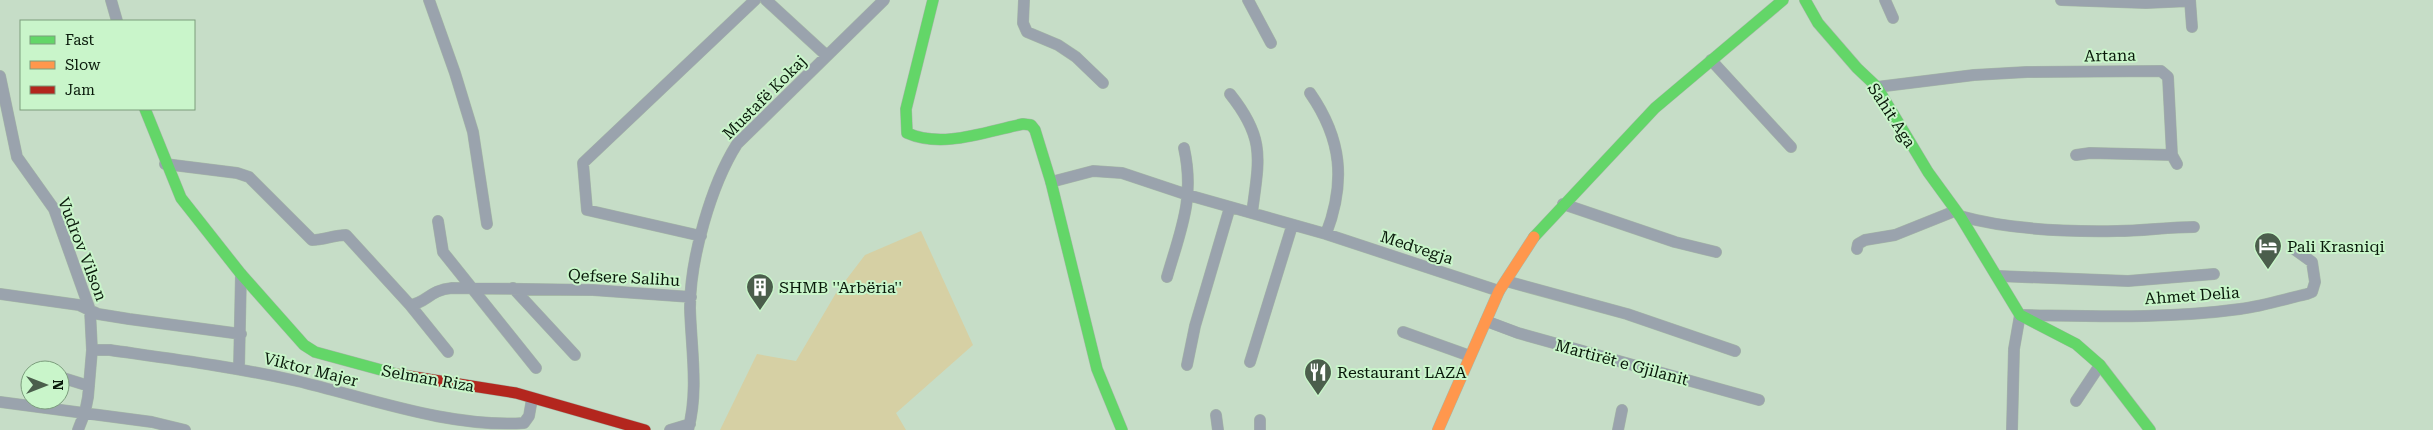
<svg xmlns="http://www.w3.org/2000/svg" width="2433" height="430" font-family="'Roboto Serif',serif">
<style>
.grass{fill:#d6d0a4}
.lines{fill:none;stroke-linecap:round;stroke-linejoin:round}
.street-casing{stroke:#a6b8a7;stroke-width:12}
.fast-casing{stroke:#a6b8a7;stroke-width:12}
.slow-casing{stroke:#a6b8a7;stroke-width:12}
.jam-casing{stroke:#a6b8a7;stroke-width:12}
.street{stroke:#9aa3ad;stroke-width:11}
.fast{stroke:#63d668;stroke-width:11}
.slow{stroke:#ff974d;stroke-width:11}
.jam{stroke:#b3261e;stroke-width:11}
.labels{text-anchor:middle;stroke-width:4;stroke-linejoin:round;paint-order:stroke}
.street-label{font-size:16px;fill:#09190a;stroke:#c9f5ca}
.poi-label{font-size:16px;fill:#09190a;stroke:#c9f5ca;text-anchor:start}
</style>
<rect width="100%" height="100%" fill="#c6ddc7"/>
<path class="grass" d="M921,231L973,345L896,413L906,430H720L757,354L796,361L836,293L865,255Z"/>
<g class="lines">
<g class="street-casing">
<path id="street" d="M111,0L117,21
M429,0L455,73L473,132L487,224
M766,0L827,56
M1024,0L1023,23L1027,32L1058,45L1076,57L1103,83
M1248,0L1271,43
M1885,0L1893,18
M2061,0L2146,3L2190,1
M2190,0L2192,27
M1711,60L1791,147
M0,76L17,157L54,209L90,310L92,350L88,397L85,412L78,430
M1877,87L1974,75L2027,72L2161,71L2168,77L2172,155L2177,164
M1310,93C1342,139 1346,182 1326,234
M1230,94C1266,139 1259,159 1252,213
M2076,155L2090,153L2172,155
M165,164L237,173L249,177L312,240C324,240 334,235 346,235L410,305C427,303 429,290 452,288L593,290L691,297
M1051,182L1093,171L1122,173L1188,195L1326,234L1499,291
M1563,204L1675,242L1716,252
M1960,216C2010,230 2065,232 2117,231C2143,231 2168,227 2194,227
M438,221L443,252L536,368
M701,236L587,210L583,163L755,0
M1857,249L1858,244L1865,240L1895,235L1955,211
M1998,276L2128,281L2214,274
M1167,277C1181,229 1195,198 1184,148
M1506,281L1627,314L1735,351
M513,288L575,355
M0,294L79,305L98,314L129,319L241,334
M410,305L448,352
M1486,321L1518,333L1759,400
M1403,332L1470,356
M92,350H110C173,359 235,367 297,381C369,398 449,428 524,423L529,416L532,399
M1250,362L1292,226
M1187,365L1195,326L1230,207
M239,368L241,274
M37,369L41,370
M60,377L89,386
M2076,401L2100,365
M0,402L152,422L185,430
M1216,415L1218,430
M1260,420V430
M670,430L690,424
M688,430C699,391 691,347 690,308C690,259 711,185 737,144L884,0
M1618,430L1622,410
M2012,430L2014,349L2020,315C2093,316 2167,319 2240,309C2263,306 2285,299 2307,294L2312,292L2315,282L2312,262L2294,249"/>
</g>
<g class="fast-casing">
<path id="fast" d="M933,0L906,109L907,133C943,149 987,131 1023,124L1031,125L1035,130L1051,182L1097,369L1122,430
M1805,0L1818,23L1857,68L1877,87L1928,172L1960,216L2020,315L2076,344L2100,365L2150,430
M145,109L181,198L241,274L304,345L315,352L396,374
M1534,237L1655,108L1783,0"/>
</g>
<g class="slow-casing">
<path id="slow" d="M1438,430L1499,291L1534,237"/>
</g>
<g class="jam-casing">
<path id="jam" d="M396,374L516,393L645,430"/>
</g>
<use href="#street" class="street"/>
<use href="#fast" class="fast"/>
<use href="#slow" class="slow"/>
<use href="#jam" class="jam"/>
</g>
<defs>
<g id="hotel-pin" transform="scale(1.4375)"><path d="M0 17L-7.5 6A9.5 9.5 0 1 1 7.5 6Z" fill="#4b5e4c" stroke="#c9f5ca"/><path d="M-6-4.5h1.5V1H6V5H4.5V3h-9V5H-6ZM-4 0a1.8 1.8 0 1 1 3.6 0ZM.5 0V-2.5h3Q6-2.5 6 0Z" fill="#fff"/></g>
<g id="building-pin" transform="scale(1.4375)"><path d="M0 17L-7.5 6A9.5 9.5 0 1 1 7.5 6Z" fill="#4b5e4c" stroke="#c9f5ca"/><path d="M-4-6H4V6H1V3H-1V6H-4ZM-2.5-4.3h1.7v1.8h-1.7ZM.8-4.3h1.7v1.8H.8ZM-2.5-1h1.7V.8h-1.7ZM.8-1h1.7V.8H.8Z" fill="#fff"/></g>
<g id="restaurant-pin" transform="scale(1.4375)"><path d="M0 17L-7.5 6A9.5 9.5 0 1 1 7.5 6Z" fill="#4b5e4c" stroke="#c9f5ca"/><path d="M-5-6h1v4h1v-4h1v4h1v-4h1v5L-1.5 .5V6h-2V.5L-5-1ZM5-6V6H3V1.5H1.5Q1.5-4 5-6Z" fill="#fff"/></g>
</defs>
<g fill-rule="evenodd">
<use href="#hotel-pin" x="2268" y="246"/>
<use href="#building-pin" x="760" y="287"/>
<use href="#restaurant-pin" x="1318" y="372"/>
</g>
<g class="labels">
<g class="street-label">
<text transform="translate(2110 55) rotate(-1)" y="6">Artana</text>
<text transform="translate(764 97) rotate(-45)" y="6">Mustafë Kokaj</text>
<text transform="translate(1892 115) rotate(57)" y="6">Sahit Aga</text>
<text transform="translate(1417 247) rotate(18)" y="6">Medvegja</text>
<text transform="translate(83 249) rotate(69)" y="6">Vudrov Vilson</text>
<text transform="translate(624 277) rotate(3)" y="6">Qefsere Salihu</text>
<text transform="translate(2192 295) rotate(-4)" y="6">Ahmet Delia</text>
<text transform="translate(1622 362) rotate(15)" y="6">Martirët e Gjilanit</text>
<text transform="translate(311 369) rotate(14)" y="6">Viktor Majer</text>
<text transform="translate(428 378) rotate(10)" y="6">Selman Riza</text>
</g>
<g class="poi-label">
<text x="2287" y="252">Pali Krasniqi</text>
<text x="779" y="293">SHMB ''Arbëria''</text>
<text x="1337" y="378">Restaurant LAZA</text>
</g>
</g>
<rect x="20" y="20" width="175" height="90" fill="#c9f5ca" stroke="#7c9d7d"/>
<rect x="30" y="36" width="25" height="8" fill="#63d668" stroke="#7c9d7d"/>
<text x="65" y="45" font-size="15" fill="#09190a">Fast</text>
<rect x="30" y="61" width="25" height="8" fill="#ff974d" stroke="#7c9d7d"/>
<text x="65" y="70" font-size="15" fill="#09190a">Slow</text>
<rect x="30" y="86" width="25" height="8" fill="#b3261e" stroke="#7c9d7d"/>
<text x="65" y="95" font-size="15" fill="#09190a">Jam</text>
<g transform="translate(45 385) rotate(90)"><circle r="24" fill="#c9f5ca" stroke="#7c9d7d"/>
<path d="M0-4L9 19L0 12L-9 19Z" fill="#4b5e4c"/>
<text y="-8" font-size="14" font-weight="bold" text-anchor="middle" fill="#09190a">N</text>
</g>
</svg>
